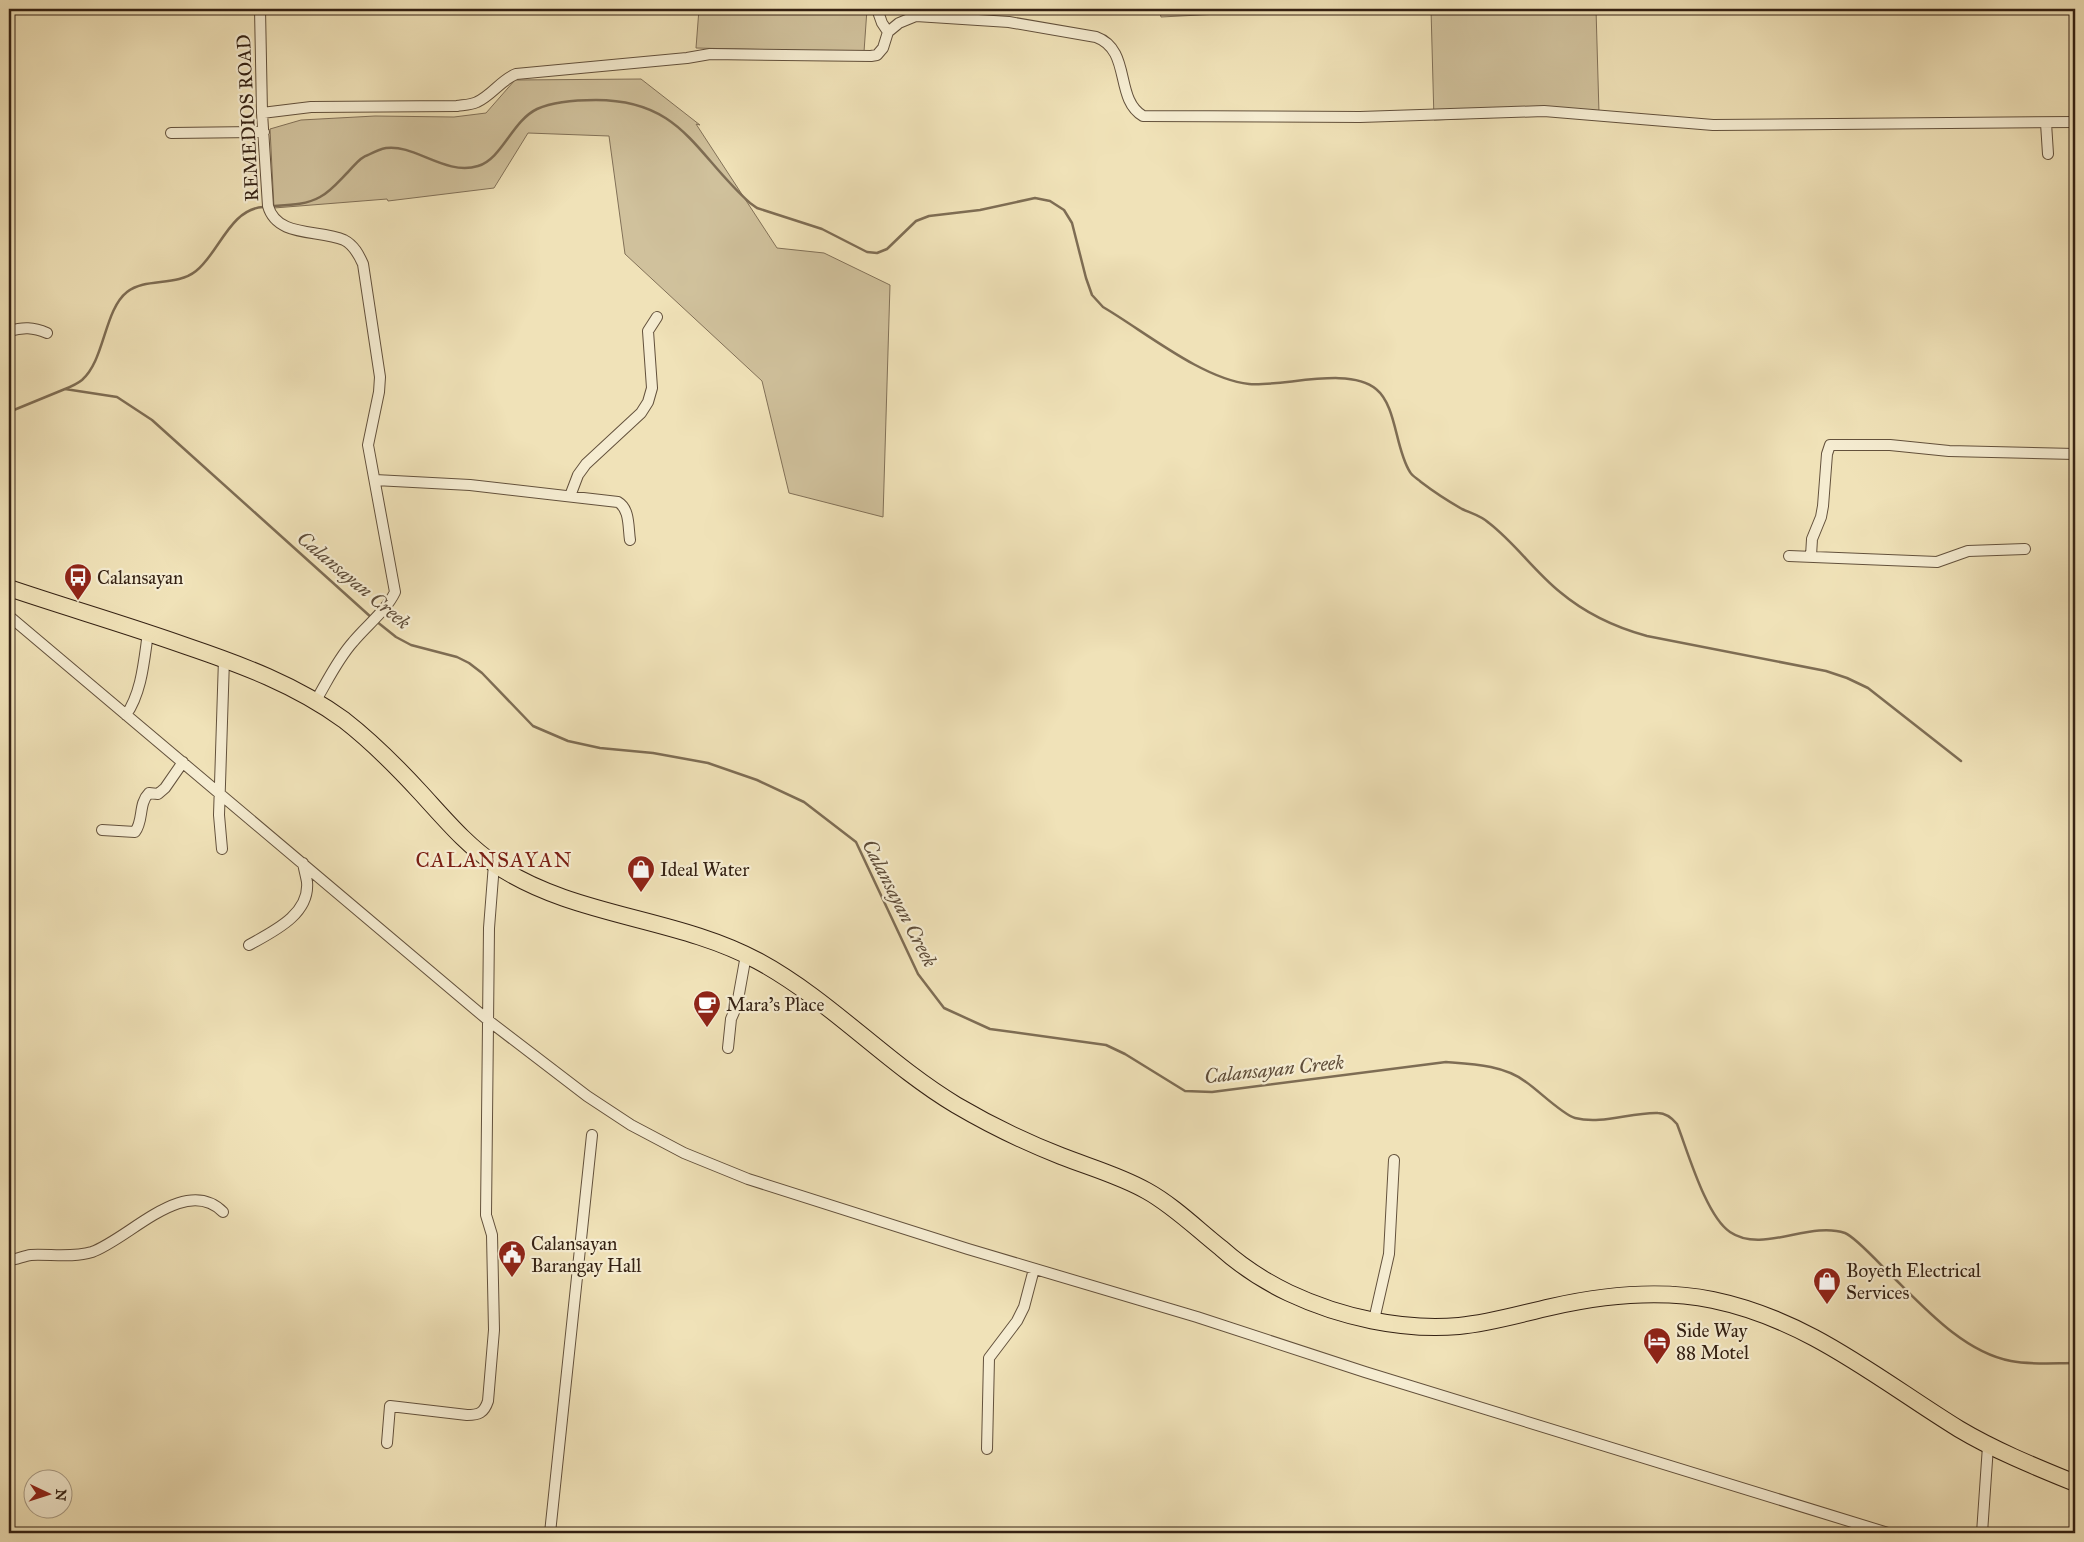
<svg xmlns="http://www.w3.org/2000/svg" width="2084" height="1542" font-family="'IM FELL Great Primer',serif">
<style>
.green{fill:#d0c19c;stroke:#827158}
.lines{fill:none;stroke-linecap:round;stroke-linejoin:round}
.stream{stroke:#7e6d54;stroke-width:2.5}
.minor-casing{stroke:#63513c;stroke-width:12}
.trunk-casing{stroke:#342113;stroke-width:18}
.minor{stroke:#f5ecd1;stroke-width:10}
.trunk{stroke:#f0e2b8;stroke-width:16}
.labels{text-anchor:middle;stroke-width:4.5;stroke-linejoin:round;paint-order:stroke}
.street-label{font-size:19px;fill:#342113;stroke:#f5ecd1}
.poi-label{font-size:19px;fill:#342113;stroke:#f5ecd1;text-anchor:start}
.water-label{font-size:20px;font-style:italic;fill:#5f4d39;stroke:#f5ecd1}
.quarter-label{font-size:21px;letter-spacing:1px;fill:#7a1f14;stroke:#f5ecd1}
</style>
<rect width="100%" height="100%" fill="#f0e2b8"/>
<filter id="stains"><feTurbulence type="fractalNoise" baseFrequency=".004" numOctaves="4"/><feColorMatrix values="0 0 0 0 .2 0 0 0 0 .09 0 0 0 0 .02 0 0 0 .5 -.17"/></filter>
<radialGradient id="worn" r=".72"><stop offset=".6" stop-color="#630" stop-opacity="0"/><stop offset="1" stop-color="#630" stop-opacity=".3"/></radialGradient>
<path class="green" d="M699,9H867L864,52L696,48Z
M1159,9H1219V14L1161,17Z
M1431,9H1596L1599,113L1434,120Z
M641,79L700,125L696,124L777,248L824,253L890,285L883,517L789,493L762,381L625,254L609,136L528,133L494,188L388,201L387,199L274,208L270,129L301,120L375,116L454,117L486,113L515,80Z"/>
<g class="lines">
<path class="stream" d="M272,206C288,205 306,205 320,197C330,192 340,180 348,172C354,166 360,157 368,155C374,152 380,149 386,148C415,144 445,176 478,166C502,159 512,121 537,109C555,101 576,100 596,100C682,100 695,154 750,203L757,208L822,229L867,252L877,253L887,249L916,221L929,216L980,210L1035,198L1050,201L1064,210L1072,223L1086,278L1092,295L1103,307C1144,331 1202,379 1249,384C1283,387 1349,366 1376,389C1397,406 1395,449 1410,472C1412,476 1418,479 1421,482C1434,492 1448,501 1462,509C1471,513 1482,516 1489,523C1515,543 1534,571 1560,592C1585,613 1614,627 1647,636L1826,671L1847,678L1868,688L1961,761
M65,389C70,387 77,384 82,380C105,360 104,310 127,292C146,277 176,287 196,271C219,253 230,209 263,207
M9,412L65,389L117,397L152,420L372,618
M376,621L396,637L411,645L457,657L469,663L482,673L533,726L568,741L600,748L653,753L708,763L757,780L804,802L856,842L918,974L944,1008L990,1029L1106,1045L1125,1054L1185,1091L1212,1092L1446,1062C1472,1064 1504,1065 1526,1082C1538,1090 1563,1115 1575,1118C1602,1125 1631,1112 1658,1113C1666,1113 1672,1118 1677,1124C1688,1152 1706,1216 1730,1232C1762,1254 1809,1221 1845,1233C1855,1237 1878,1262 1887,1271C1921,1304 1962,1352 2011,1361C2031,1365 2055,1363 2075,1363"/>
<g class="minor-casing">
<path id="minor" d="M260,9L262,113L268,206C277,238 319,229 344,240C354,245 359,255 363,264L380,377L379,392L368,445L395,592C386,611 366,626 353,642C337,660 327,682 315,702
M877,9L882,23L888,32
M262,113L311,107L457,106C463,105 471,105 477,102C492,95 501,80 516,74L687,58L710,54L871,56L877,55L883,48L888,32L899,23L916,16L1009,22L1096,37C1132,50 1114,99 1143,116L1360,117L1544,111L1713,125L2075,122
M2046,123L2048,154
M171,133L264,132
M9,331C23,327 33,327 47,333
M375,480L470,485L618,502C630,509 628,527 630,540
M570,496L578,475L586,464L641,413L648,402L652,388L648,331L657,317
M1789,556L1937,562L1968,551L2025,549
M1811,556L1812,539L1821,517L1823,506L1827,454L1830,445H1890L1949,451L2075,454
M9,616L489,1021L587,1096L631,1125L684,1153L748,1179L968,1249L1197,1317L1365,1372L1888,1533
M126,715C142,692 144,660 148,633
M102,830L135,832C144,820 138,804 149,793L158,794L165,788L183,762
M222,849L219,815L224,659
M249,945C272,932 310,915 307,882C306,876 304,869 303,863
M728,1048L731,1019L737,1005L746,955
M9,1260C16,1260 23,1256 31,1255C50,1254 73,1258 92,1252C129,1239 185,1174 223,1212
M1374,1320L1389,1254L1394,1160
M387,1443L390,1406L467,1415C479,1415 484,1413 488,1401L494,1330L492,1235L486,1215L489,928L494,864
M987,1449L989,1358L1017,1321L1024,1307L1034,1269
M550,1533L592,1135
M1982,1533L1988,1446"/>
</g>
<g class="trunk-casing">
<path id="trunk" d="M9,588C68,608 127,625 186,646C242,665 296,685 344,720C371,741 397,767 420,792C444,818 467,846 496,865C573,917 677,917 758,961C830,1000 886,1063 956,1105C990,1125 1025,1142 1061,1156C1089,1167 1121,1176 1147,1191C1174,1206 1197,1229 1221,1248C1241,1266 1264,1281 1289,1293C1340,1317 1402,1331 1459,1326C1490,1323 1520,1314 1551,1307C1604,1295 1659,1289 1713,1300C1809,1320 1878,1379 1959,1429C1996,1451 2036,1467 2075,1483"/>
</g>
<use href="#minor" class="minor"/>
<use href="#trunk" class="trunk"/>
</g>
<defs>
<g id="bus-pin" transform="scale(1.4375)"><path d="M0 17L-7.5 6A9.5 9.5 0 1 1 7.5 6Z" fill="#8f2418" stroke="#f5ecd1"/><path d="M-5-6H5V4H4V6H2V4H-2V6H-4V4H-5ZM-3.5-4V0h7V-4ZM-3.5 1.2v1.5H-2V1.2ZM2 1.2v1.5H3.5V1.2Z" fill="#fff"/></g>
<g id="shop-pin" transform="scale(1.4375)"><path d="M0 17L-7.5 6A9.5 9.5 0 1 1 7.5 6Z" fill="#8f2418" stroke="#f5ecd1"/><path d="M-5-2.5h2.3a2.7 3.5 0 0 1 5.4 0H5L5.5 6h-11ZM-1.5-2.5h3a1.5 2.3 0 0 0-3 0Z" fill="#fff"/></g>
<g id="cafe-pin" transform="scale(1.4375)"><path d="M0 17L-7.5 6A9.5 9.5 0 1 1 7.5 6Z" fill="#8f2418" stroke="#f5ecd1"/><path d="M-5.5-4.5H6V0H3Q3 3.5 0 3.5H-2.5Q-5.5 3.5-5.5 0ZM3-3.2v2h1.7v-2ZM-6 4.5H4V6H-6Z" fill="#fff"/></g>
<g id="civic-pin" transform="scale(1.4375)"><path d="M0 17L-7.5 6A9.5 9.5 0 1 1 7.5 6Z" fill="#8f2418" stroke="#f5ecd1"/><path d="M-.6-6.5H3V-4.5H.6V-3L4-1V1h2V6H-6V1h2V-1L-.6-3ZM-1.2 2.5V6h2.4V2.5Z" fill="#fff"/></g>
<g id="hotel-pin" transform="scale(1.4375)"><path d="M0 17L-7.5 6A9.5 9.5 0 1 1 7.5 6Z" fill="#8f2418" stroke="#f5ecd1"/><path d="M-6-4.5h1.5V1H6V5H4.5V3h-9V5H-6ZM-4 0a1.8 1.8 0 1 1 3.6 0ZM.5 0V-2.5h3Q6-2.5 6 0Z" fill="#fff"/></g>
</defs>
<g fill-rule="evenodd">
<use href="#bus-pin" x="78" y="577"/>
<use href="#shop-pin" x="641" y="869"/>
<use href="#cafe-pin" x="707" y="1004"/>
<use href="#civic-pin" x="512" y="1254"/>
<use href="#shop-pin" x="1827" y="1281"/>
<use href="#hotel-pin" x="1657" y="1341"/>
</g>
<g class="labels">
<g class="street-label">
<text transform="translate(247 118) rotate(-93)" y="7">REMEDIOS ROAD</text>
</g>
<g class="poi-label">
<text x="97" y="584">Calansayan</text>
<text x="660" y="876">Ideal Water</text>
<text x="726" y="1011">Mara's Place</text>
<text x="531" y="1250">Calansayan<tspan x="531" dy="22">Barangay Hall</tspan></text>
<text x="1846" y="1277">Boyeth Electrical<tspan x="1846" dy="22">Services</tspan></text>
<text x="1676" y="1337">Side Way<tspan x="1676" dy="22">88 Motel</tspan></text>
</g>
<g class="water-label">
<text transform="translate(354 580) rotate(40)" y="7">Calansayan Creek</text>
<text transform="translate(900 903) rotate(63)" y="7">Calansayan Creek</text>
<text transform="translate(1274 1069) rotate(-6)" y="7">Calansayan Creek</text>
</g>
<g class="quarter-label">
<text x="494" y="867">CALANSAYAN</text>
</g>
</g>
<rect width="2084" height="1542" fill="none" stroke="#f0e2b8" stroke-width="30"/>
<rect x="10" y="10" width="2064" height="1522" fill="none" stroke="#342113" stroke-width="2.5"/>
<rect x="15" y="15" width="2054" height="1512" fill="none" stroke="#342113"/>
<g transform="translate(48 1494) rotate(94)"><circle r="24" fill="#f5ecd1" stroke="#a89b85"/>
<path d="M0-4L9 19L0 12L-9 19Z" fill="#8f2418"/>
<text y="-8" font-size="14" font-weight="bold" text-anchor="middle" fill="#342113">N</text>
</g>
<rect width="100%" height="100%" filter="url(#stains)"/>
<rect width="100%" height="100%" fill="url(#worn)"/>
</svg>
